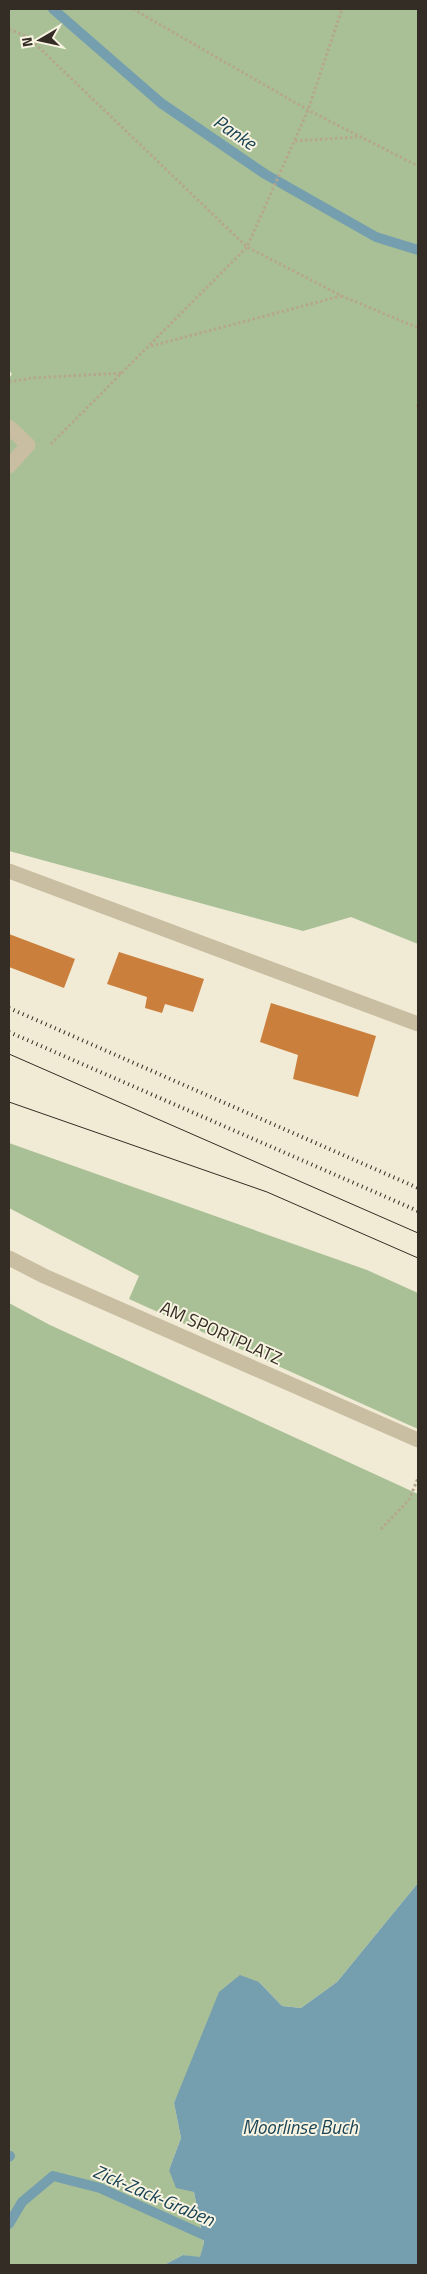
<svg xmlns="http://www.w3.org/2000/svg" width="427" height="2274" font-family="'Titillium Web',sans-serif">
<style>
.green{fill:#a9c096}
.water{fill:#759faf}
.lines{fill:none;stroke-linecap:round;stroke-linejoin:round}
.stream{stroke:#759faf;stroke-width:10}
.building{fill:#ca7f3c}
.path{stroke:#b5a78d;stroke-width:3;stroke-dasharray:2.5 2.5;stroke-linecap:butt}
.lane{stroke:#c9bda2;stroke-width:15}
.street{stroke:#c9bda2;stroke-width:15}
.tram{stroke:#342d25;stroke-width:1}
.rail{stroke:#342d25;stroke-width:4;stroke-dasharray:1 4;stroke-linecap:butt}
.labels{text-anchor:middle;stroke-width:4;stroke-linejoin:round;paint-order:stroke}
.street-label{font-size:18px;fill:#342d25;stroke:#f9f4e2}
.water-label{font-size:19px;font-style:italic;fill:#1a4456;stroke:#f9f4e2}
</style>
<rect width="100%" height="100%" fill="#f1ebd6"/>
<path class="green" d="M9,9H418V944L351,917L303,931L9,851V378L12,374L9,370Z
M9,1143L367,1270L418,1293V1429L129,1299L139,1276L9,1208Z
M9,1303L50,1325L418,1494V1883L337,1982L301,2008L282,2006L259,1982L184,2081L174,2103L181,2138L169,2170L194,2192L204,2244L200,2258L183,2255L164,2265H9Z"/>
<path class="water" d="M418,1883V2265H164L183,2255L200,2257L204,2243L194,2192L176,2188L169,2170L181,2138L174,2103L219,1992L240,1975L259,1982L282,2006L301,2008L337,1982Z"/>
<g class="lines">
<path class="stream" d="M53,9L161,103L265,174L376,237L418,250
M9,2157L10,2156
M9,2224L22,2202L53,2176L100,2188L213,2239"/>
</g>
<path class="building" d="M9,934L75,959L64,988L9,967Z
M119,952L204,979L193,1012L165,1004L162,1013L145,1008L147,997L107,984Z
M271,1003L376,1036L358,1097L293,1079L298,1055L260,1042Z"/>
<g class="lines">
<path class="path" d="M133,9L308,110L418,166
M9,29L28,37L247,247L342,296L418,328
M295,141L357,137
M151,346L341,296
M9,382L32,378L123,373
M417,407L418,404
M51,444L247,247L308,110L342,9
M381,1529L409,1500L418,1478"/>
<path class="lane" d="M9,427L28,445L9,466
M9,871L418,1024"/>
<path class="street" d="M9,1258L44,1276L418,1440"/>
<path class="tram" d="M9,1054L418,1233
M9,1102L267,1192L418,1258"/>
<path class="rail" d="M9,1008L418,1188
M9,1032L418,1211"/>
</g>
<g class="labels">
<g class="street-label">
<text transform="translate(221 1333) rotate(24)" y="6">AM SPORTPLATZ</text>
</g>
<g class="water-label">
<text transform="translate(235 132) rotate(34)" y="7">Panke</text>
<text x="300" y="2134">Moorlinse Buch</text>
<text transform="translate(154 2195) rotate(23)" y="7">Zick-Zack-Graben</text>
</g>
</g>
<rect width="427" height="2274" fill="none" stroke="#342d25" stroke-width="20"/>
<g transform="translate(40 40) rotate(261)" stroke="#f9f4e2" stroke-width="4" paint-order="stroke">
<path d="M0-4L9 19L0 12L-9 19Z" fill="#342d25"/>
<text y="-8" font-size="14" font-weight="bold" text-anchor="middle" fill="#342d25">N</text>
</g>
</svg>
